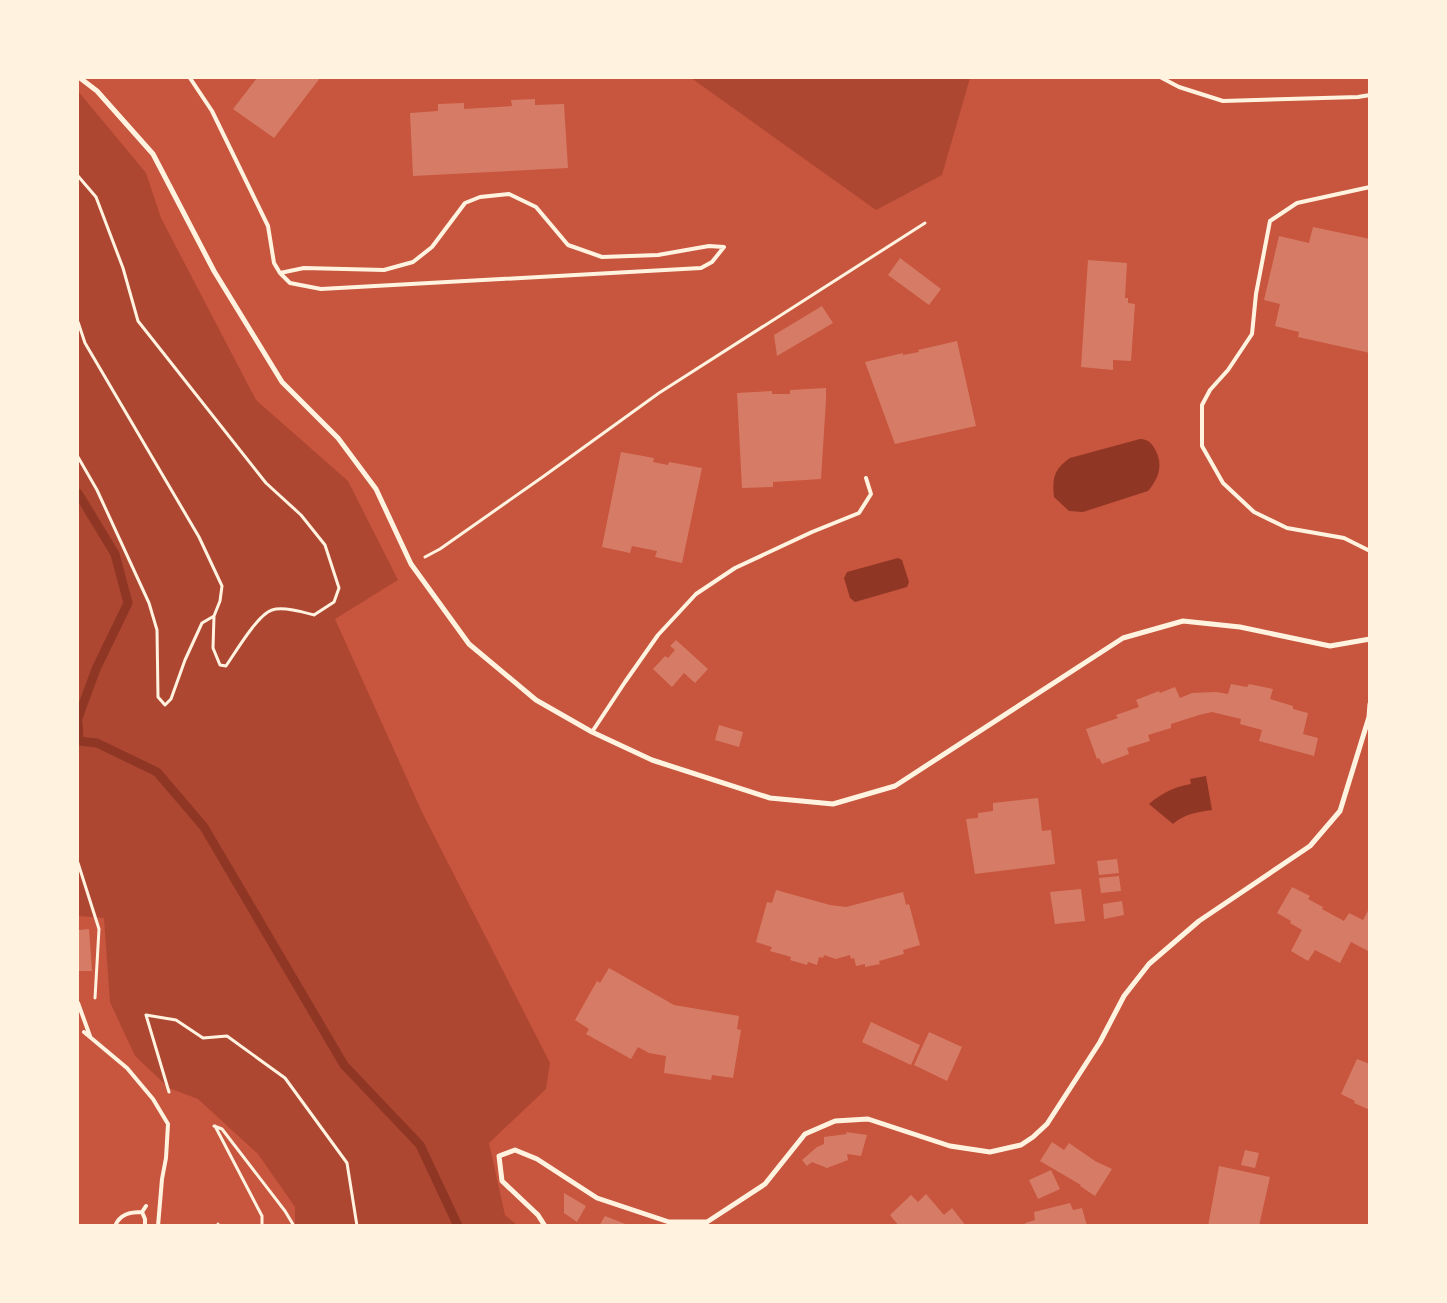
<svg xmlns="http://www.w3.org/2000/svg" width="1447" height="1303" font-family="Mulish,sans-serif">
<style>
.green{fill:#ae4732}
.water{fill:#8f3625}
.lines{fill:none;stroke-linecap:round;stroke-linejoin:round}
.stream{stroke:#8f3625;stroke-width:9}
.building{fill:#d67c66}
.path{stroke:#fff3e0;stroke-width:3}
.service{stroke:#fff3e0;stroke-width:4}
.minor{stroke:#fff3e0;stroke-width:5}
</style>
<rect width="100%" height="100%" fill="#c8553d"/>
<path class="green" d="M691,78H970L942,175L876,210Z
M78,91L146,173L161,218L256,400L348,481L398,580L335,619L422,812L550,1063L546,1089L489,1143L505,1215L517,1225H295V1207L258,1154L198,1099L169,1088L135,1056L110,1002L104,918L78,916Z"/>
<path class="water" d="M1140,439C1146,439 1149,441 1153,446C1164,462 1160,477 1148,491L1083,512L1069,511L1054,497C1052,478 1054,469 1070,458Z
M898,558L902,560L909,582L907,587L855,602L850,598L844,578L847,572Z
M1206,776L1212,810C1197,812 1184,814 1173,824L1149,804C1162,793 1174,787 1191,784L1190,779Z"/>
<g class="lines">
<path class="stream" d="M78,493L115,554L128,603L96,669L78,718
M78,722L79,741L97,743L157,772L204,827L344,1065L420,1145L458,1226"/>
</g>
<path class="building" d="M257,78H320L274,138L233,109Z
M535,99V105L564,104L568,168L413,176L410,113L438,111V104L464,103V109L512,106L511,100Z
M1313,227L1370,239V353L1298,337L1299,332L1275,326L1280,304L1264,300L1279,236L1309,243Z
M900,258L941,289L929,305L888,275Z
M1088,260L1127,263L1125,298H1128V303L1135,304L1131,361L1113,360V370L1081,367Z
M822,306L833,323L777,356L774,335Z
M957,341L976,426L895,444L865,362L903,353V355L919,352L918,350Z
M826,388V400L821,479L773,482V487L742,488L737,393L772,391V394H790V390Z
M621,452L654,458L653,462L668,465L669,462L702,468L682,563L655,557L657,551L632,546L630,553L602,547Z
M676,640L708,669L695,683L684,673L672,687L653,669L665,656L668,658L675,650L670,646Z
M1231,684L1247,687L1249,684L1273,689L1270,699L1293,706V709L1308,713L1303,734L1318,738L1314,756L1259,741L1262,730L1240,724L1241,719L1212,712L1199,715L1171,724V728L1148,735L1150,741L1127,748L1129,754L1102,764L1099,758L1097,759L1086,729L1118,718L1116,715L1139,707L1136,700L1159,691L1160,693L1175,687L1180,698L1192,693L1216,692L1228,694Z
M719,725L743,732L739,747L715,740Z
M1038,798L1042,831L1051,830L1055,864L975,874L966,819L978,818V813L993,811V803Z
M1117,859L1119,873L1099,875L1097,861Z
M1119,876L1121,891L1101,893L1099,878Z
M1292,887L1310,896L1308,899L1323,907L1322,909L1344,921L1349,913L1363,920L1370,907V952L1351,942L1340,963L1315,950L1308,961L1291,951L1302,930L1290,923L1291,921L1277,913Z
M1081,889L1085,921L1055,924L1050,892Z
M776,890L830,905L846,907L903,892L906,905L909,904L920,945L903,950L904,954L879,961L880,964L865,967V964L856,966L854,958L851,959L850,955L836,959L824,955L823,958L819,957L817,965L808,962L807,965L790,960L791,957L770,951L772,947L756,942L767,902L772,903Z
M1122,901L1124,915L1104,919L1103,904Z
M89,929L92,971H78V930Z
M609,968L674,1005L739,1016L737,1029L741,1030L733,1078L712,1075L711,1080L664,1073L666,1056L649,1053L638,1047L631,1059L586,1034L589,1029L575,1020L597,981L600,983Z
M871,1022L920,1045L911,1065L862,1042Z
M929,1032L962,1047L947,1081L914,1065Z
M1357,1059L1370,1064V1110L1354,1103L1355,1101L1341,1094Z
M846,1132L867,1135L861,1156L847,1154L848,1160L827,1168L812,1162L807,1166L802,1160L817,1147L824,1144V1137L847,1134Z
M1052,1142L1064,1150L1069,1143L1095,1161L1112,1169L1095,1196L1080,1186L1081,1185L1040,1161Z
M1245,1150L1259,1153L1255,1168L1241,1165Z
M1219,1166L1270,1177L1259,1226H1208Z
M1051,1170L1060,1189L1038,1199L1029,1180Z
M564,1193L586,1206L577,1222L564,1213Z
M926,1194L944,1215L952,1208L966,1226H899L890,1215L911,1195L918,1202Z
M1070,1203L1073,1210L1082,1208L1087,1226H1026L1025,1223L1035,1220L1034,1212Z
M605,1216L628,1225V1226H599Z"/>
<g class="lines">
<path class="path" d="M78,176L96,197L123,268L138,321L266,483L301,515L325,545L339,588L334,602L314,615C303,612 283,606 272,610C258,614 235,653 226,666L220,665L213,648L214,616L202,623L185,660L171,699L165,705L158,697L157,630L149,603L97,490L78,457
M78,322L85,343L199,537L222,586L220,601L214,616
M425,557L440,549L544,476L659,393L925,223
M78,863L99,929L95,998
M169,1092L146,1015L176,1020L203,1038L227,1036L285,1078L347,1163L357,1226
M214,1126L222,1129L285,1211L294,1226
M215,1126L262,1216V1226
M218,1226V1224"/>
<path class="service" d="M190,78L212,111L268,226L274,263L280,273L290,283L321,289L701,268L712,262L724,247L709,246L658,255L602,257L568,245L536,207L509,194L480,197L465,203L432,247L413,262L384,270L304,268L280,273
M1162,78L1179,87L1223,101L1358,97L1370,95
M1370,187L1297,203L1270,221L1256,294L1252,334L1228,370L1210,390L1202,405V446L1223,483L1254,512L1287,528L1344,538L1370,551
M592,732L625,682L658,635L696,594L735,568L812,532L859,513L871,494L866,478
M78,1003L90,1036
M84,1032L127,1068L153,1099L168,1124L166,1158L162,1179L158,1226
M142,1212L145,1219V1226
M115,1226C120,1214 130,1212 142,1212L146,1206"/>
<path class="minor" d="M80,78L97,91L153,154L214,271L282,382L338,438L376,489L411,564L469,644L536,700L592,732L652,760L770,798L833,804L895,786L1123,638L1183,621L1240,627L1330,646L1370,639
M545,1226L538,1215L502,1181L499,1156L515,1150L537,1159L597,1198L669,1222H707L765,1184L805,1134L835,1121L868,1119L950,1146L990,1152L1021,1145L1033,1137L1047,1124L1100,1042L1124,996L1149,964L1199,921L1310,846L1340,811L1369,717L1370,704"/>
</g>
<rect width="1447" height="1303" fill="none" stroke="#fff3e0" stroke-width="158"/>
</svg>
